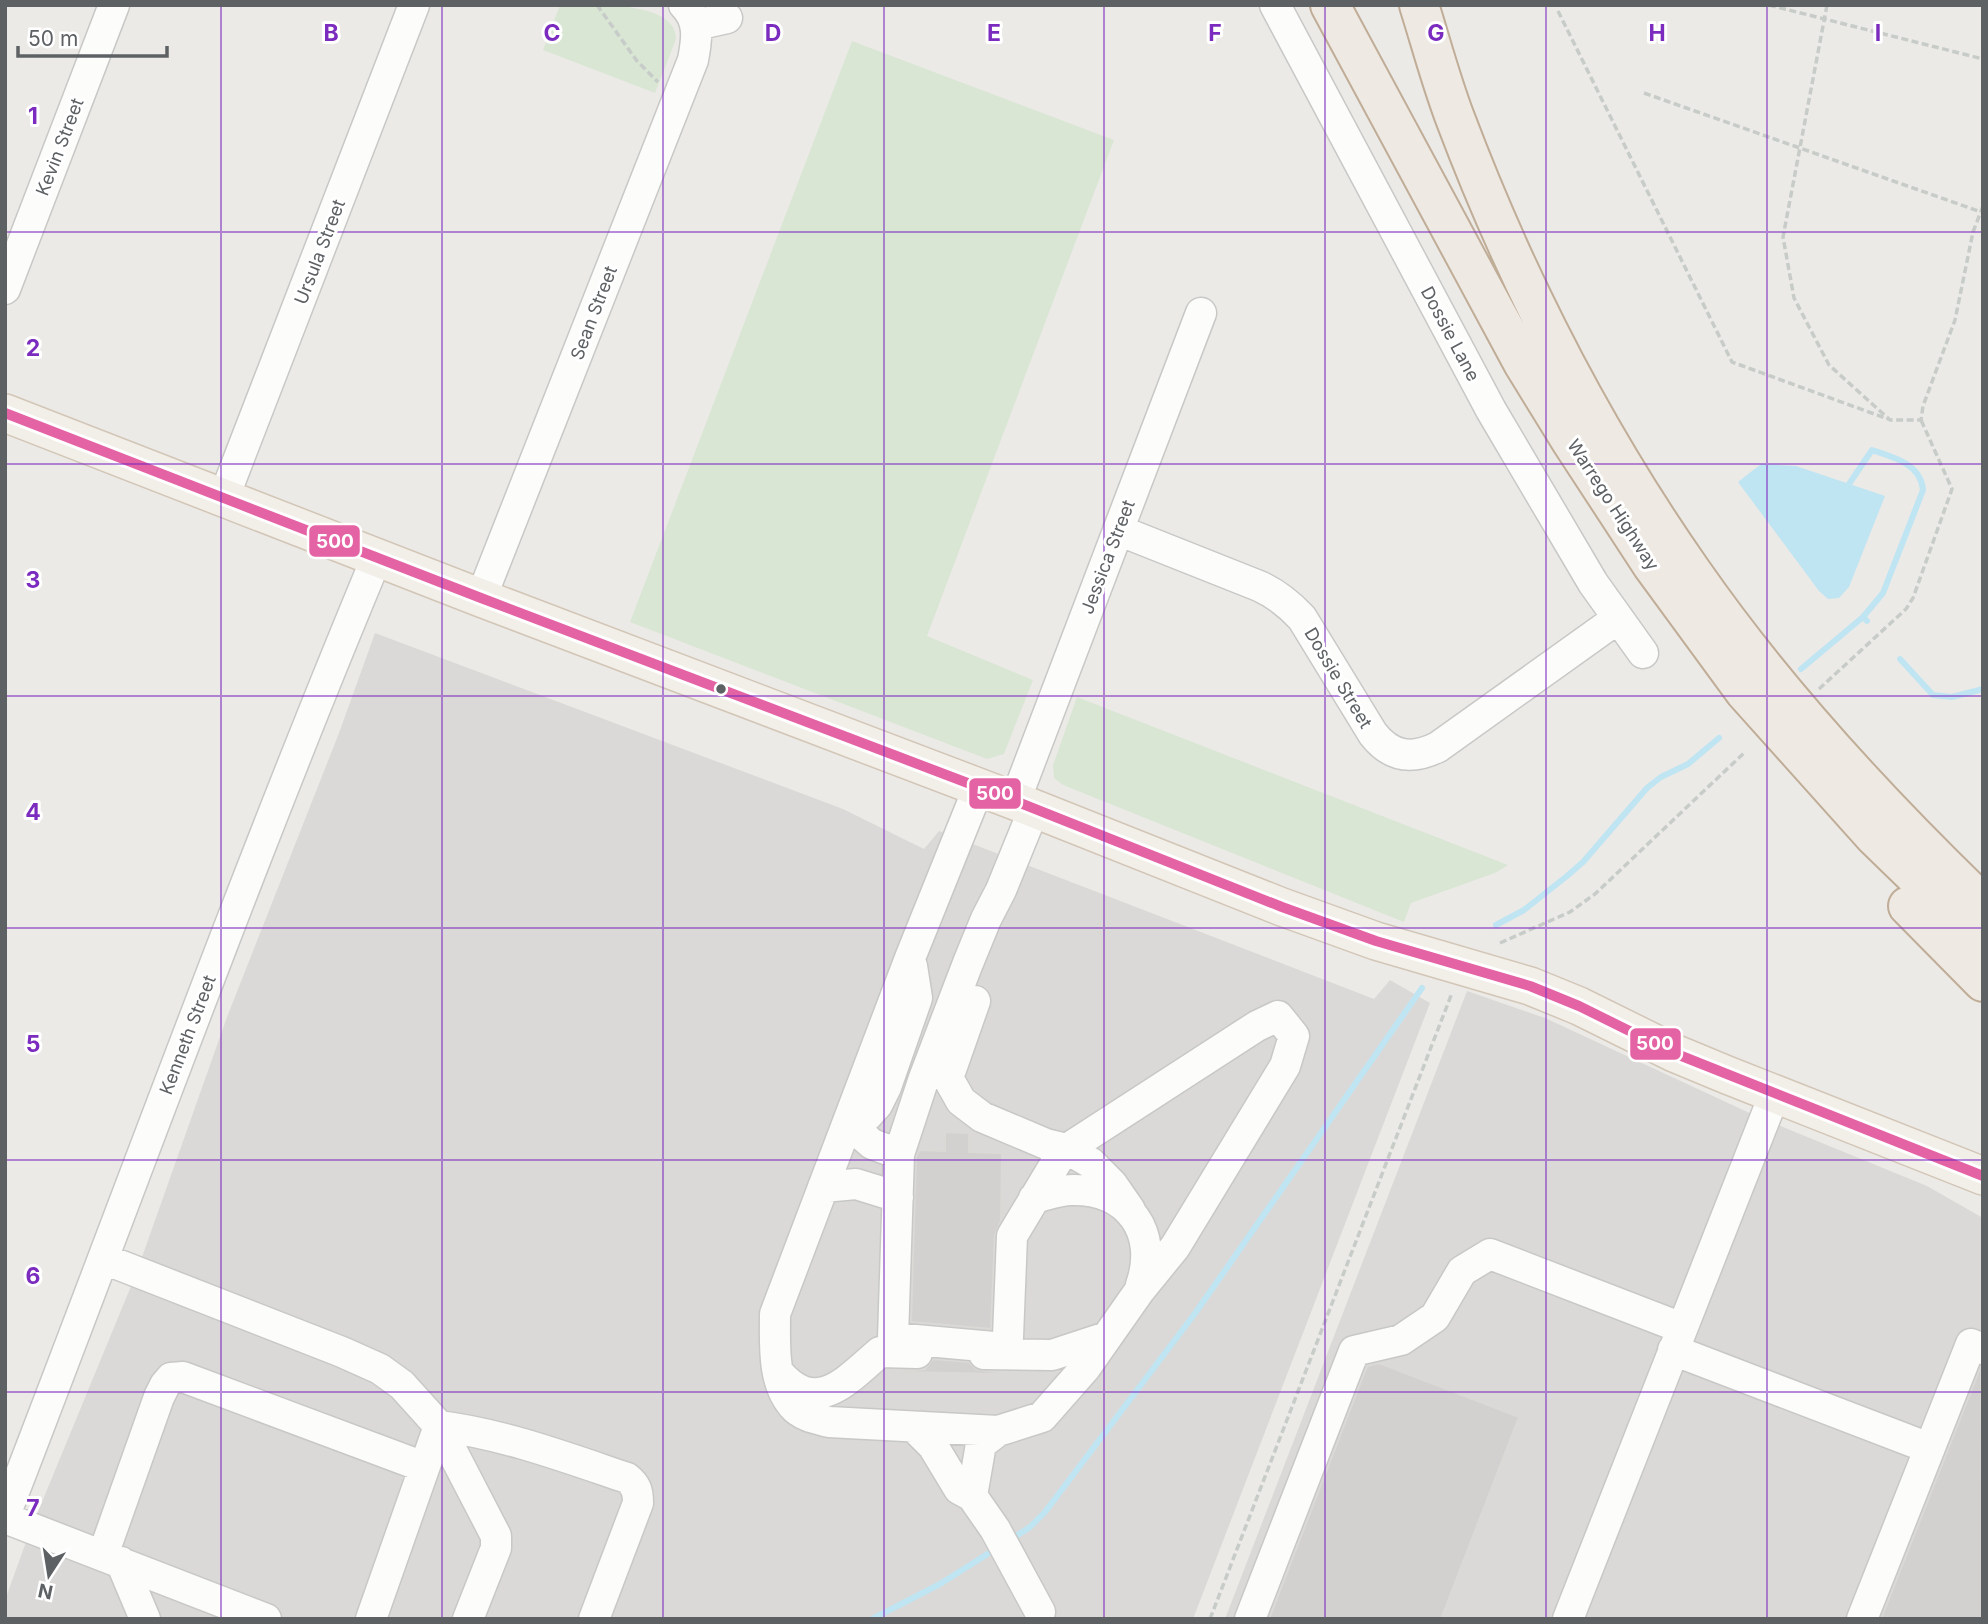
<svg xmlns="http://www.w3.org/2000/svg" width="1988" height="1624" font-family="Inter,sans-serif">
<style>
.industrial{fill:#dbd9d7}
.green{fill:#d9e6d4}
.water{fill:#bfe4f2}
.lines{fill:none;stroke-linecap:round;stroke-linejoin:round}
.stream{stroke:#bfe4f2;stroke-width:6}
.building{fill:#d2d1d0;stroke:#dbd9d6;stroke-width:2}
.minor-casing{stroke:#c8c8c7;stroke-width:33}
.major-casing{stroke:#d2c6b7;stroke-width:40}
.highway-casing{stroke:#c0ad97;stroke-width:42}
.path{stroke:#c7ccc9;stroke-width:3.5;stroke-dasharray:7 3.5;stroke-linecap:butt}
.minor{stroke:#fcfcfb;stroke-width:30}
.major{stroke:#f2eee8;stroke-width:37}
.highway{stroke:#eee9e2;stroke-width:38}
.bus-1-casing{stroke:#fff;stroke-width:16}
.bus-1{stroke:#e463a4;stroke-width:10}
.grid{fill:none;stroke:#7b2cbf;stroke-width:2;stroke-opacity:0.55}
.bus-dot{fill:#5d6164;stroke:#fff;stroke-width:2.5}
.labels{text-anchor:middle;stroke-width:6;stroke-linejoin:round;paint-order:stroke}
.street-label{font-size:18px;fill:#5d6164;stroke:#fff}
.grid-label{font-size:23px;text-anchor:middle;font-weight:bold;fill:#7b2cbf;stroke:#fff;stroke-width:6;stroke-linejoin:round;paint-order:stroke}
.line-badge{stroke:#fff;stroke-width:2.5}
.badge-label{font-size:19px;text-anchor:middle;font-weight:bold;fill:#fff}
</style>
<rect width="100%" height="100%" fill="#eceae7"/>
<path class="industrial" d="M375,633L843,809L924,849L939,831L1374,999L1390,980L1430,1003L1193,1619H5V1600L30,1531L136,1274L227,1017L339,733Z
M1467,991L1545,1018L1756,1116L1927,1186L1983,1218V1619H1225Z"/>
<path class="green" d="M560,5C589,5 677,0 676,39L655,93L543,50Z
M852,41L1114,140L927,636L1033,680L1004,754L987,759L630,622Z
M1077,697L1508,865L1495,873L1411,903L1404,922L1063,785L1054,778L1053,765Z"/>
<path class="water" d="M1761,464L1796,466L1885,496L1849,587L1839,598L1828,599L1819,591L1738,482Z"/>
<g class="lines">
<path class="stream" d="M1849,484L1872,450C1893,457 1921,464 1923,490L1883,593L1863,617
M1900,659L1933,695L1952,697L1983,689
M1801,669L1863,617L1867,621
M1496,925L1524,910L1567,876L1583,862L1647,788L1661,777L1688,764L1719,738
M1010,1540L1030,1527L1045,1512L1196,1312L1422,988
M872,1619L940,1584L997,1548"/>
</g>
<path class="building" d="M945,1132L969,1133V1152L1002,1153L1001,1221L995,1235L991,1329L911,1322L916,1157L919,1150L945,1151Z
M933,1359L969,1362L976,1369L997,1372V1374L902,1372L925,1369Z
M1379,1363L1519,1417L1441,1619H1269L1367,1366Z
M1981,1366L1983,1619H1881Z"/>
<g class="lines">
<g class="minor-casing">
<path id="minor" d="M1275,5L1491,410L1593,583L1643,653
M696,25L727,18
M5,289L114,5
M224,497L414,5
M1118,530L1259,586C1277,594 1289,604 1302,618L1373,734C1391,757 1412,760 1438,747L1617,619
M481,598L693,60C697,39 700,21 684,5
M978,789L910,958L775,1314C775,1343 772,1382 793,1406C801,1416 817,1419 829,1422L998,1431L1042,1417L1086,1367L1140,1290L1175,1247L1285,1066L1294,1036L1278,1016L1257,1026L1067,1149L1060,1156L1012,1236L1008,1337L1005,1348L893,1338L899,1154L924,1078L968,963L986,919L1001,890L1034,809
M1015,801L1201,313
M975,1001L948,1078L961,1101L982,1117L1046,1144L1067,1149L1091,1163L1112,1184L1130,1210
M899,1154L872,1144L849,1124L867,1116L877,1105L886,1087L917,998L912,966
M823,1187L856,1184L898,1197
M1034,1198C1046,1195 1060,1190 1072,1190C1129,1189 1159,1233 1141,1285
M104,1259L342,1352L380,1369L402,1385L439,1426L496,1536V1548L468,1619
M1673,1350L1929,1448
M984,1354L1052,1355L1107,1337
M779,1373C817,1417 847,1380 880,1352L917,1353
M915,1428L933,1446L959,1489L972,1496L995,1529L1040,1612
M972,1496L981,1444L998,1431
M5,1515C129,1195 245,873 377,557
M5,1518L266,1619
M103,1555L159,1397L165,1385L171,1378L183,1377L424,1467
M121,1562L145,1619
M371,1619L439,1426C503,1434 565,1457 627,1478C636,1485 638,1491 638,1503L594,1619
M1250,1619L1354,1351L1401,1340L1435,1317L1462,1271L1490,1254L1682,1328
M1568,1619L1775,1093
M1862,1619L1971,1344L1983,1349"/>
</g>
<g class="major-casing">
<path id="major" d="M5,413L481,598L1015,801L1282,907L1376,941L1530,986L1579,1006L1674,1053L1727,1075L1983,1176"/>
</g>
<g class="highway-casing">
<path id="highway" d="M1330,5L1523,363L1571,441L1652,565L1745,692L1875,837L1983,942
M1419,5C1431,43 1441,81 1455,118C1515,277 1594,432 1692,572C1776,693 1877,802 1983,904
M1908,906L1983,982"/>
</g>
<path class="path" d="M597,5L637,61L658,82
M1769,5L1983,59
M1827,5L1783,237L1794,298L1829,365L1890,420H1921L1923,406L1955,320L1973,232L1983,206
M1558,11L1732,362L1888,419
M1644,93L1981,212
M1819,689L1906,609L1913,598L1952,489L1921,420
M1500,943L1570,912L1595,894L1744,753
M1210,1619L1452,993"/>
<use href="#minor" class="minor"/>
<use href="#major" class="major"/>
<use href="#highway" class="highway"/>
<g class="bus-1-casing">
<path id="bus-1" d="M5,413L481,598L1015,801L1282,907L1376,941L1530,986L1579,1006L1674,1053L1983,1176"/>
</g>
<use href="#bus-1" class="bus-1"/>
</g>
<path class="grid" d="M221,5V1619M442,5V1619M663,5V1619M884,5V1619M1104,5V1619M1325,5V1619M1546,5V1619M1767,5V1619M5,232H1983M5,464H1983M5,696H1983M5,928H1983M5,1160H1983M5,1392H1983"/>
<circle class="bus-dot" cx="721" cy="689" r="6"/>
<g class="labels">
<g class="street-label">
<text transform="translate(60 147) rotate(-69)" y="6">Kevin Street</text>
<text transform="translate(320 252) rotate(-69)" y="6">Ursula Street</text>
<text transform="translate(594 313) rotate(-69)" y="6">Sean Street</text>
<text transform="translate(1450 334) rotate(62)" y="6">Dossie Lane</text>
<text transform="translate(1613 505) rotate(57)" y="6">Warrego Highway</text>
<text transform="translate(1108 557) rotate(-69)" y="6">Jessica Street</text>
<text transform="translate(1338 678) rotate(59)" y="6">Dossie Street</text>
<text transform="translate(188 1035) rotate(-69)" y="6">Kenneth Street</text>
</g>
</g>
<g class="grid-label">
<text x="331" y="41">B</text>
<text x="552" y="41">C</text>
<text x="773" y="41">D</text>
<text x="994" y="41">E</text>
<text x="1215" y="41">F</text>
<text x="1436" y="41">G</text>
<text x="1657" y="41">H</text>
<text x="1878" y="41">I</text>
<text x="33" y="124">1</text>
<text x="33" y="356">2</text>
<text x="33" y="588">3</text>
<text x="33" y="820">4</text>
<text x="33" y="1052">5</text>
<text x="33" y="1284">6</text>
<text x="33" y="1516">7</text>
</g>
<g class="line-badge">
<rect x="308" y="524" width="53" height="34" rx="7" fill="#e463a4"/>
<rect x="968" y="777" width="54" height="33" rx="7" fill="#e463a4"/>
<rect x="1629" y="1027" width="53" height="34" rx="7" fill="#e463a4"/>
</g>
<g class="badge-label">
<text x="335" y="548">500</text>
<text x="995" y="800">500</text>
<text x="1655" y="1050">500</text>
</g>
<rect width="1988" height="1624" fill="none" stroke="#5d6164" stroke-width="14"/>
<g transform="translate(49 1575) rotate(192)" stroke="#ffffff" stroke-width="5" paint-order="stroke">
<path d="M0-5L12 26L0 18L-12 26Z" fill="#5d6164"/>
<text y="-10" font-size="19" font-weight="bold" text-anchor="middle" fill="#5d6164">N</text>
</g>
<path d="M18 46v10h149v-10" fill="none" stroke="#5d6164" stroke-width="3.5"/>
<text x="28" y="46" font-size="21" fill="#5d6164" stroke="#ffffff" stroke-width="5" paint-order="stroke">50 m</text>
</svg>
